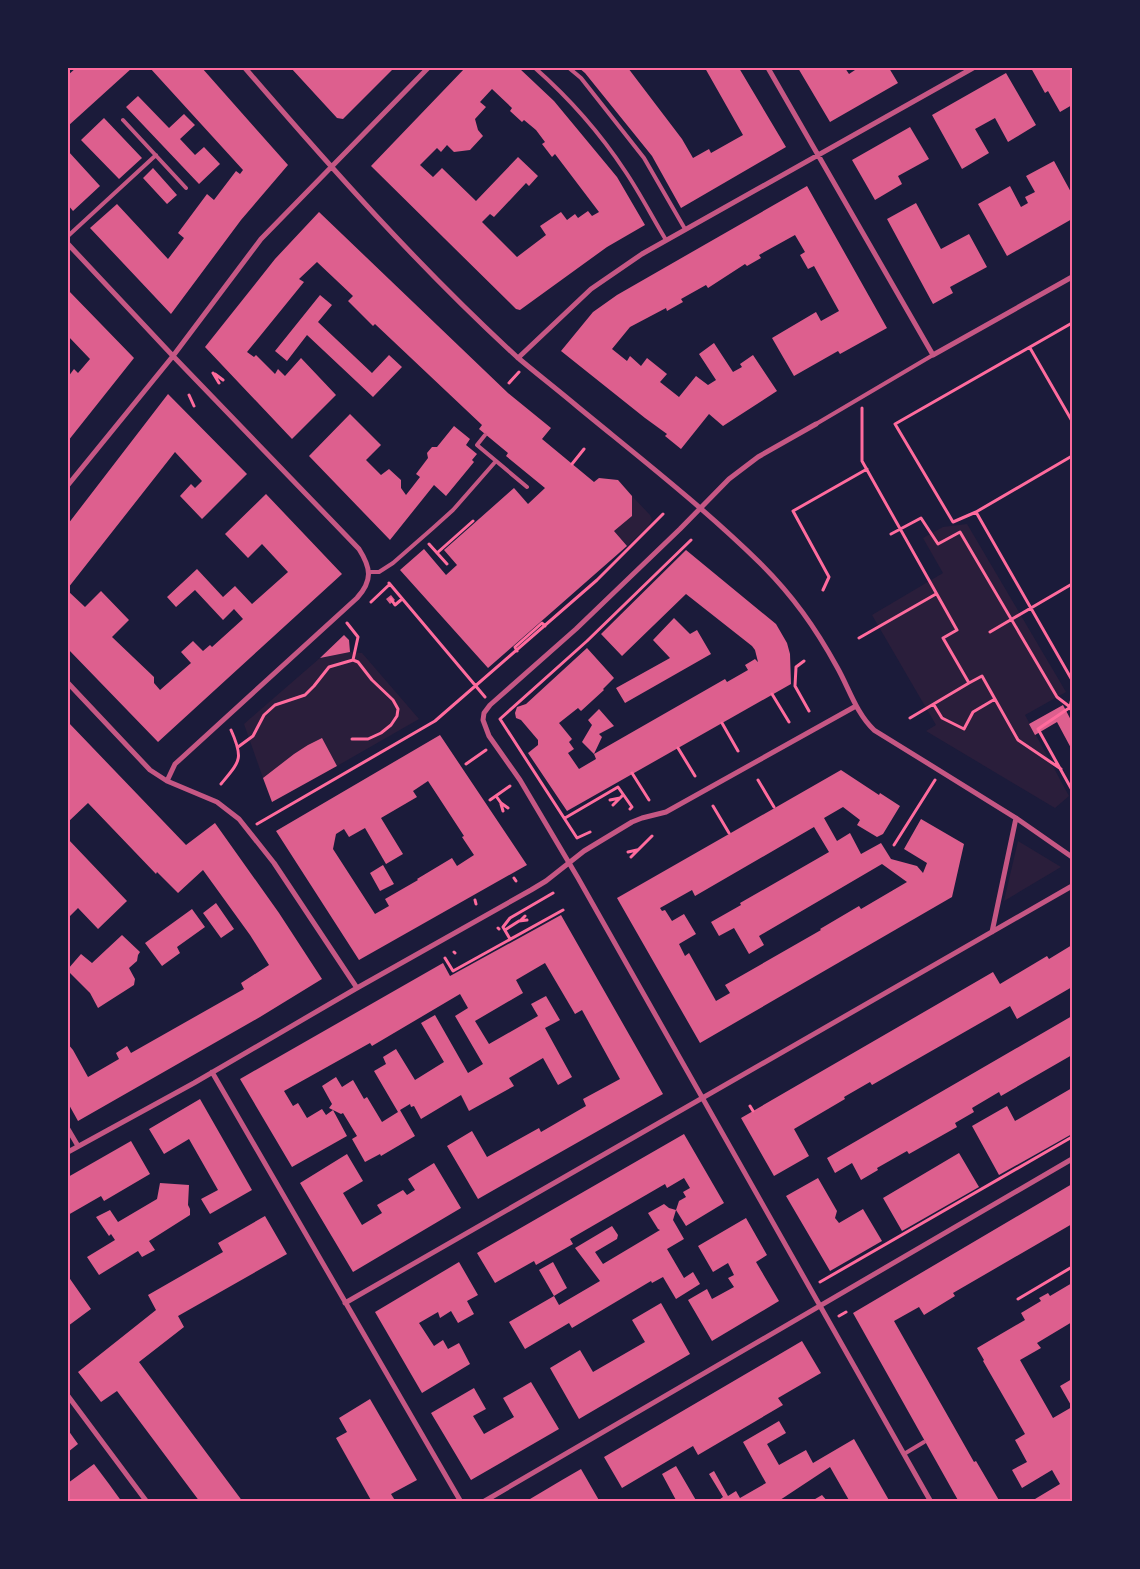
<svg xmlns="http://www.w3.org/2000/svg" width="1140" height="1569" font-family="'Noto Sans',sans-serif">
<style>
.green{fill:#2a1e3b}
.building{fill:#dd5f8e;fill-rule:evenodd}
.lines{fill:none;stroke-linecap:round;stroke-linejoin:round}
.path{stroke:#ff6b9d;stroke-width:3}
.service{stroke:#c65784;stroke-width:4}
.minor{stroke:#c65784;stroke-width:5}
.neatline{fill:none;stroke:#ff6b9d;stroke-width:2}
</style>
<rect width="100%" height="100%" fill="#1b1b3a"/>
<path class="green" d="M632,496L650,515L652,519L648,527L627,546L614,531L632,516Z
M967,524L1066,692L1025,715L1069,796L1055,808L926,731L936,725L872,615L943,573L923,538L943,527Z
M350,652L362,653L419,719L337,766L322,739L294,754L263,778L244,724L320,658Z
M1018,841L1061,867L1004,901Z"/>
<path class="building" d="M76,68H132L68,126V75Z
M150,68H202L288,165L241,220L171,314L90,228L117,204L168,259L184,238L178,233L207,194L214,200L236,171L240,174L243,170Z
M291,68H339L341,70L343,68H394L343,119L337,118Z
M465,68H519L554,101L617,177L645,225L607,247L520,310L516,309L371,166ZM492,89L512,108L510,111L522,122L524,120L536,130L545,142L542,144L552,157L555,154L599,212L592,216L588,211L578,218L575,214L567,220L561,212L540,226L546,235L517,257L482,222L490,214L494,217L526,183L529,186L538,176L518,157L476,201L442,168L433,177L420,165L437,148L441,152L447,145L454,152L470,150L483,136L478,130L475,119L486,107L480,102Z
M579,68H628L682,139L693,158L709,149L711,153L743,135L705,68H739L786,147L681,208L652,156L585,73Z
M798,68H845L849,74L858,68H889L898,83L830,122Z
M1031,68H1072V73L1070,74L1072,78V105L1060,112L1048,91L1045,93Z
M1006,73L1036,125L1008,142L995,118L975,129L989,153L962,169L932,115Z
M138,96L169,128L184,114L195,125L180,139L195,155L204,147L220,164L199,184L126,107Z
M104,118L142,158L119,179L81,140Z
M910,127L929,159L898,176L902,184L875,200L852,160Z
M68,151L100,186L73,211L68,205Z
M1054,161L1072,194V219L1007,256L978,204L1010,186L1021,207L1028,203L1025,197L1035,192L1026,176Z
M153,168L177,195L167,204L143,178Z
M807,186L887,328L840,354L838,351L794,376L772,338L816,312L821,321L839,311L814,266L808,269L800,255L805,252L795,235L759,255L761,258L747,266L745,264L708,288L706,285L681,299L683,302L667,311L666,308L630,327L612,349L627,361L630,356L641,366L647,358L667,374L660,382L679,397L696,376L708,385L716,380L699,354L714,343L733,372L742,367L740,364L753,355L777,391L723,426L709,414L681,449L665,436L667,434L645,418L561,351L593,312L617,295Z
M916,203L941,249L969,234L987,267L950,287L953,293L933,304L887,219Z
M319,212L508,393L551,428L542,439L594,482L599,478L618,480L632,496V516L614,531L627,546L488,668L400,570L424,549L446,575L457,565L444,550L514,488L528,504L545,488L506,456L508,453L479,429L482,425L375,324L373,326L348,301L353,296L317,262L299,279L304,282L247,352L254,357L256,355L275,374L278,369L285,376L301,358L336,395L292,439L205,347L275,259Z
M68,290L134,358L68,441V377L74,369L78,373L90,359L68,336Z
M320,295L332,305L318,322L372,373L389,355L402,367L373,397L307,335L287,361L275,351Z
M168,394L247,474L202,519L180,496L191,484L195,488L202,481L175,452L68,588V524Z
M350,414L381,445L366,460L381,475L389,469L401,480V488L406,495L420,477L416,474L428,458L427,453L432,447H437L454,426L470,439L466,445L477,454L472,460L474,462L446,496L434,485L390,540L309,456Z
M266,494L342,574L158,742L68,649V591L85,607L101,591L129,620L112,637L154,677V683L160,690L191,663L181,652L193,641L203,651L210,645L212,647L243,619L234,609L223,620L195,590L176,607L167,597L197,569L223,597L235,586L252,604L288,572L262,544L248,558L225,534Z
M686,550L776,624L787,643L790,654L791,684L567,811L528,753L538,745V740L521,720L516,718L515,713L517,707L526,704L587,648L614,678L603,689L604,690L581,711L578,708L559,723L572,739L569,742L574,749L568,753L579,769L596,759L594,754L725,679L727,682L748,670L745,665L755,659L758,662L755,650L752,646L686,594L622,656L601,634Z
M391,595L395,600L390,604L386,599Z
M674,618L690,634L697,630L711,654L625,703L616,688L670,658L653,640Z
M344,635L349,640L350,652L320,658Z
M1063,705L1072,722V750L1057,722L1035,735L1029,724Z
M599,709L614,726L599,734L602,737L594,754L582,742L592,725L588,720Z
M68,722L186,845L215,823L279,913L322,979L260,1017L78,1121L68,1103V1044L73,1050L88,1077L119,1059L116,1053L127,1046L131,1053L244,989L241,983L269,965L250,935L203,870L178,893L157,872L156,874L88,803L68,822Z
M440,735L527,865L359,960L276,831ZM428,781L464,836L462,837L474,855L457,866L452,858L417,879L418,880L385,899L389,906L375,914L333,849L336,834L344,829L349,837L365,828L386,864L403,854L381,818L417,797L413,791Z
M322,738L337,766L272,802L263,778L294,754L308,745Z
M841,770L879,795L880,793L900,806L883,834L877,837L857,825L860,820L843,807L824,818L837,841L850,833L861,854L881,843L891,859L917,866L923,873L927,863L904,849L921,819L964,844L952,897L700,1043L617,898ZM814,827L829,852L740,903L741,905L711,922L719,936L734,928L749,954L764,945L759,936L882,864L907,882L861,909L859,906L820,929L821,930L725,985L730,993L716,1001L689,953L685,956L679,944L696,934L684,914L672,921L665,910L662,911L660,908L692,890L695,896Z
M68,839L127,901L98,929L78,908L68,918Z
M383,865L394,884L380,891L370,873Z
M216,903L234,929L221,938L203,913Z
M192,909L205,927L177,947L180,953L162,966L145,943Z
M561,915L663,1094L478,1199L447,1146L472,1131L487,1157L539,1128L541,1132L586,1106L583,1099L620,1079L582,1010L575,1014L545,963L516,980L523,993L475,1021L489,1044L538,1016L531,1004L546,996L560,1020L545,1028L572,1077L558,1085L543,1058L509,1078L514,1086L469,1111L461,1095L421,1119L414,1106L411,1107L410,1104L400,1110L415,1136L381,1156L380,1154L365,1162L352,1139L357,1136L343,1113L341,1114L329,1108L332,1104L322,1086L336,1077L342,1087L353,1080L364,1099L367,1097L382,1122L398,1112L374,1071L386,1064L383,1057L396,1049L415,1080L444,1062L421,1023L435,1015L468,1073L483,1064L455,1016L468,1008L460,994L372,1046L370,1043L284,1091L293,1106L298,1103L307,1118L322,1109L326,1115L333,1110L347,1136L292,1167L240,1079L443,963L450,976Z
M122,935L140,952L138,955L137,961L129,968L135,979L134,985L98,1008L90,993L68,971V969L81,954L92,963Z
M1072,945V987L1017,1019L1010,1006L872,1085L870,1082L844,1097L845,1099L794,1129L809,1156L774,1176L741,1118L993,972L1000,984L1047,956L1049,959Z
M1072,1016V1055L1001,1096L999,1092L972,1108L974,1112L955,1123L957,1127L909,1154L907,1151L877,1168L878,1170L861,1180L852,1163L835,1173L827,1158Z
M1072,1088V1134L999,1175L972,1126L1007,1106L1015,1121Z
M200,1099L252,1190L210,1214L201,1199L218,1190L189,1139L164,1154L149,1129Z
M684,1134L724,1203L686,1226L676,1210L679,1201L686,1197L683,1192L690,1188L684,1178L667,1188L665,1184L570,1239L573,1244L536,1265L534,1261L495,1283L477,1253Z
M131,1141L150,1174L104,1201L101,1196L68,1215V1177Z
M959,1153L979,1187L902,1231L883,1198Z
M347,1154L363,1181L343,1193L362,1225L382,1213L377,1205L403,1190L407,1195L415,1190L408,1179L434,1163L461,1208L353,1272L300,1183Z
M818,1178L837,1211L835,1218L839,1223L863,1209L882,1241L830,1271L786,1196Z
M160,1183L189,1185L188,1205L190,1209V1215L149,1241L155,1250L142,1257L138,1251L99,1275L87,1257L115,1240L111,1234L109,1236L96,1217L110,1210L118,1222L157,1199Z
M1072,1184V1224L953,1293L955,1296L924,1315L919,1307L894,1321L974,1462L976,1461L1000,1502H959L853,1313Z
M664,1204L669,1208L676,1210L673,1220L684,1239L667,1249L684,1278L693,1272L700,1284L676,1299L663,1277L652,1283L651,1281L572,1328L569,1323L525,1349L509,1322L554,1296L559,1305L600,1281L575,1248L612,1226L618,1235L617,1239L595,1252L603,1264L660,1230L658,1229L648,1213Z
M265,1216L287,1254L178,1316L184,1327L139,1362L243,1502H200L117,1391L101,1402L78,1372L156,1310L148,1295L223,1252L218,1243Z
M746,1218L767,1255L756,1262L779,1301L712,1341L688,1300L707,1289L712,1299L734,1287L728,1278L734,1275L728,1263L713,1272L698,1246Z
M459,1262L478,1295L467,1301L474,1314L458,1323L451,1311L440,1318L438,1312L419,1323L434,1346L443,1340L448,1349L459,1343L470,1364L422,1393L375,1312Z
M553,1262L567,1288L554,1296L539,1270Z
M68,1276L91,1309L68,1326Z
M1072,1283V1322L1037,1343L1041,1348L1020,1360L1053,1418L1072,1407L1060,1386L1072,1379V1502H1030L1060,1484L1052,1470L1022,1488L1012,1470L1027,1462L1015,1440L1025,1434L983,1361L984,1360L977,1348L1025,1320L1021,1313L1041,1301L1039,1298L1048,1293L1050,1296Z
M661,1303L690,1354L579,1419L550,1368L580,1350L593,1372L645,1342L632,1320Z
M802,1341L821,1373L778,1398L783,1405L698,1455L693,1446L622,1488L604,1457Z
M531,1382L559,1429L471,1480L431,1413L474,1388L486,1409L473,1416L484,1434L514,1417L503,1398Z
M370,1399L417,1480L391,1494L396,1502H372L336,1438L347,1432L339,1418Z
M779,1421L786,1433L767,1444L779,1465L806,1450L813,1463L854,1439L890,1502H850L830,1467L777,1502H716L723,1497L709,1474L714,1471L728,1496L736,1491L740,1498L766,1483L743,1442Z
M68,1430L78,1444L68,1452Z
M94,1464L109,1484L122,1502H68V1483Z
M676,1466L697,1502H677L662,1474Z
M581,1469L600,1502H525L562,1480Z
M822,1495L828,1502H810Z"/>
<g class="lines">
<path class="path" d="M1072,323L895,424L953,522L976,512L1072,680
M1030,348L1072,421
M213,373L219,383
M215,374L223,380
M509,383L519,372
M189,395L194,406
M862,408V461L957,630L943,638L969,683L982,676L1018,740L1061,769
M572,464L584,449
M976,512L1072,456
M891,534L921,518L938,544L960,532L1057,697L1070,707
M429,544L447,564
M437,553L473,521
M389,583L485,697
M823,590L829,577L793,511L867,469
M391,599L395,605L402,599
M371,602L390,584
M347,623L358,637L353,660
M990,632L1072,584
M859,638L936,594
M517,651L515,647L542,623L545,626
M804,661L796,667L795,686L809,711
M772,694L789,722
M1072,698L1070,707L1072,712
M934,705L942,718L964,729L973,712L995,699
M1072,706L1038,729L1072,790
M910,718L969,683
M722,723L738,751
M238,747L253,736L264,715L275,705L305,695L314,686L329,667L353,660L358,662L372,680L393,700L398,709L397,716L391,725L381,733L368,739H352
M678,748L695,776
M466,764L486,750
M632,773L649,800
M758,780L774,807
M221,784C240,761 244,759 231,730
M496,796L501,803L508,808
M490,800L510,786
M610,800L620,798
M501,804L503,811
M613,805L623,795
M713,806L729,833
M565,818L618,787L632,807L630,809
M257,824L435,721L597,580L663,514
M590,832L577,838L500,719L587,641L691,540
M894,845L935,780
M628,852L637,850
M631,857L652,836
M514,878L516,881
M475,900L476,904
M520,921L525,916
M498,928L499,929
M505,930L519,921L527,920
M510,939L503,927L510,918L553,893
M454,952L455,953
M445,958L453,971L563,910
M750,1106L753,1111
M820,1282L1072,1137
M1018,1299L1072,1267
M839,1316L846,1312"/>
<path class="service" d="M535,68C569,98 600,133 625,171C640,193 652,217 666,240
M569,68L581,78L644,158L685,229
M123,120L186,188
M68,236L156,155
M816,424L933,355
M485,435L477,445L527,487
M369,572H379L393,563L433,528L453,510L496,461
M904,1454L924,1442"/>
<path class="minor" d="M245,68C331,168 419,267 517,357C537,374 558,390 578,407C640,458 703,507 760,563C793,596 815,627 837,667C849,688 856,713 874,730L1016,818L1072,857
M768,68L933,355L1072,277
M68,244L173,356L359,549C371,568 373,580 357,598L175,764L167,781
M518,358L591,289L642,254L973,68
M816,424L758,457L729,479L680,529L576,629L490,705L484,713L483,720L489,736L520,780L578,878L931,1502
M68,485L173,356L261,239L428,68
M68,683L150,770L167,781L217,802L239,819L274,863L357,988
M992,932L1016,818
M212,1072L461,1502
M68,1129L78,1146
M68,1152L194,1083L357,988L531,890L546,881L584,851L632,822L642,818L666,812L856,706
M345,1303L1072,886
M68,1396L147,1502
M483,1502L1072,1159"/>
</g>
<rect width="1140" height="1569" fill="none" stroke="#1b1b3a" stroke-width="138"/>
<rect x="69" y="69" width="1002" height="1431" class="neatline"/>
</svg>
